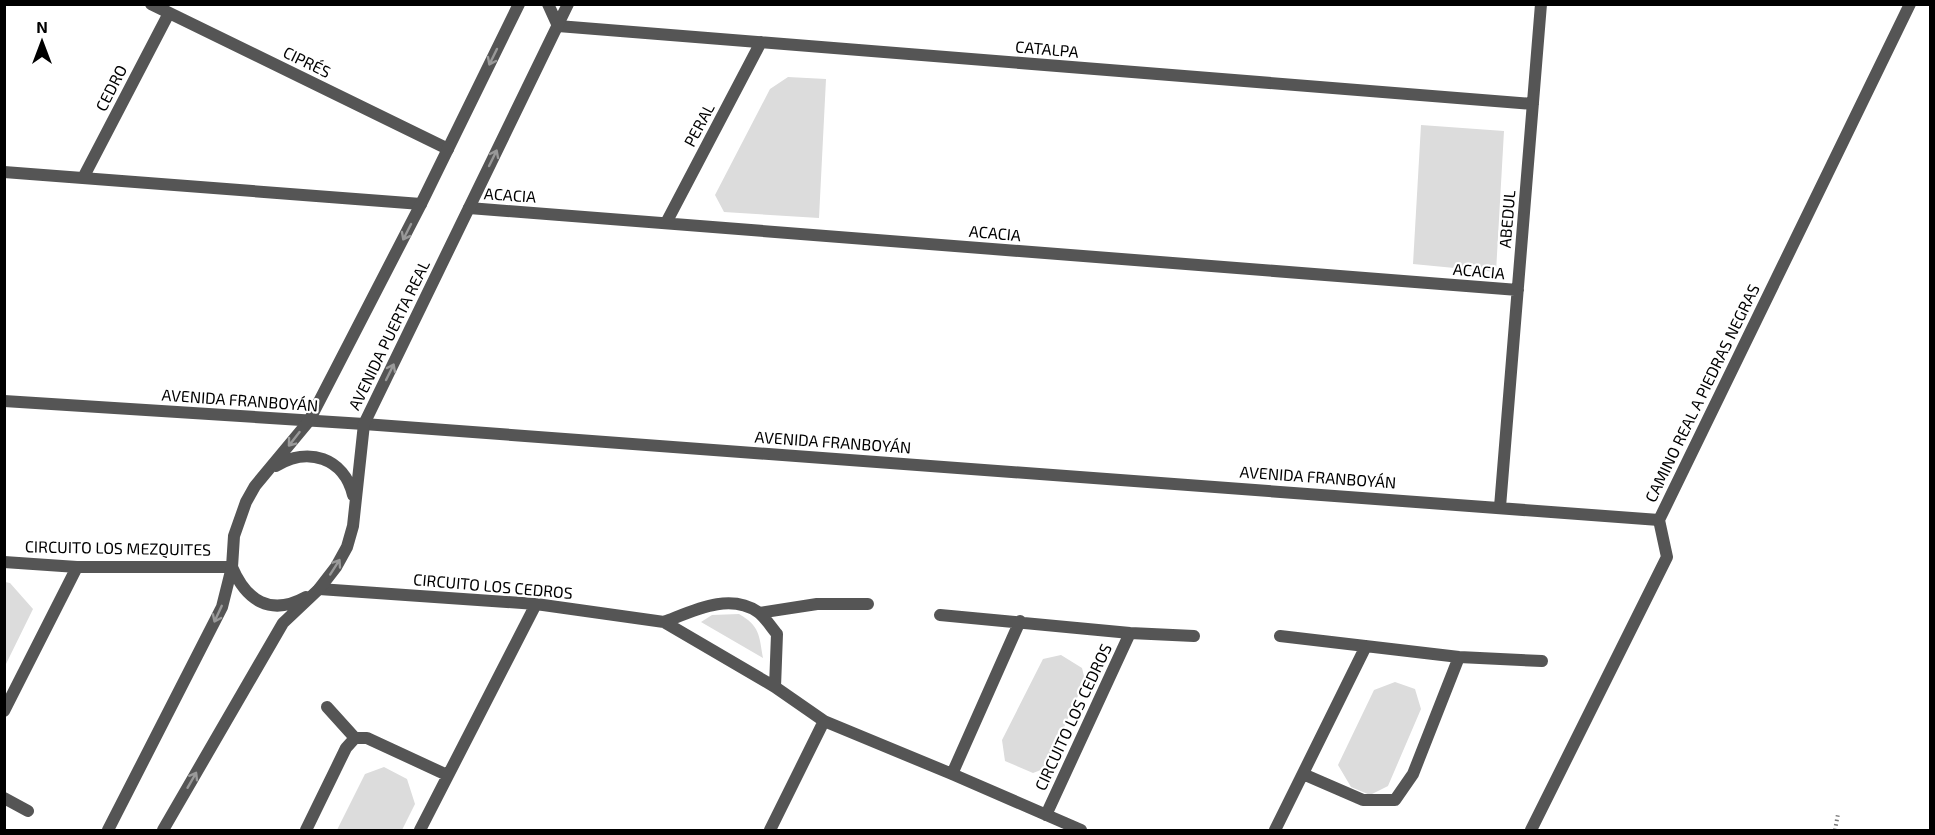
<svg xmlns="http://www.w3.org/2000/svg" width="1935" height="835" font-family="'Exo 2',sans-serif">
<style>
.green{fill:#dcdcdc}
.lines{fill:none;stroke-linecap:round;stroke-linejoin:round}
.path{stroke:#777;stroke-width:4;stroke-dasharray:1.5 3;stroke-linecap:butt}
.minor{stroke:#555;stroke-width:12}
.tertiary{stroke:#555;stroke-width:12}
.oneway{stroke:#999}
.labels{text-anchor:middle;stroke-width:4.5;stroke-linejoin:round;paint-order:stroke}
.street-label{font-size:16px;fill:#000;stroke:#fff}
</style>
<rect width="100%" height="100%" fill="#fff"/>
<path class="green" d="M788,77L826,79L819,218L724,212L715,195L770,89Z
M1421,125L1504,131L1496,272L1413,264Z
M5,582L10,583L33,609L5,666Z
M739,614C760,626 759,635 763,658L701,622L712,615Z
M1061,655L1082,668L1085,680L1046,768L1033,773L1005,761L1002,740L1043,659Z
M1395,682L1415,689L1421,709L1388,786L1370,795L1351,787L1338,765L1374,690Z
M384,767L407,779L415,804L402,830H337L365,774Z"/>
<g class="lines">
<path class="path" d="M1835,830L1838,814"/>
<path class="minor" d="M151,4L448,149
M558,26L1533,104
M4,172L421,204
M83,178L169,13
M469,208L1518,290
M666,223L761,42
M4,401L364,424L1659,520
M1500,507L1541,4
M4,562L77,567H232
M319,589L536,604L664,622L775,687L824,721L952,774L1081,830
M759,613L817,604H868
M940,615L1130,633L1194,636
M664,622C693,611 729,592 758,612C765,617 771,627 777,634L775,687
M1280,636L1459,657L1542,661
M327,707L355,738H367L447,775
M4,711L77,567
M952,774L1020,621
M1303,774L1363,800H1395L1413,774L1459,657
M4,798L28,811
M1046,815L1130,633
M306,830L346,748L355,738
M420,830L536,604
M770,830L824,721
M1275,830L1366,646"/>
<path class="tertiary" d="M548,4L558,26
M276,466C308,446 344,458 353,495
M232,567C246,600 270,617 306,597
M108,830L222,607L232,567L234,536L246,502L255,486L309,421L421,204L519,4
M163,830L283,623L319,589L336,567L347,547L353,526L364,424L568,4
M1531,830L1667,557L1659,520L1910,4"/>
</g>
<defs><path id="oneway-shaft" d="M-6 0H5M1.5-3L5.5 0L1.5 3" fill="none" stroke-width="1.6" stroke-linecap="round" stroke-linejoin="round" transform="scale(1.5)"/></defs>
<g class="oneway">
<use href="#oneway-shaft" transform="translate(493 57) rotate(116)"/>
<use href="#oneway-shaft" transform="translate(493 158) rotate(-64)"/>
<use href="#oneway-shaft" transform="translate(407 232) rotate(117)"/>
<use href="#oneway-shaft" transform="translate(390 372) rotate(-64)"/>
<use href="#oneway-shaft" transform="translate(294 439) rotate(128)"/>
<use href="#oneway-shaft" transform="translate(335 567) rotate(-57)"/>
<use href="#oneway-shaft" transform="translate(218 614) rotate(115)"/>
<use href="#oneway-shaft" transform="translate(192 780) rotate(-60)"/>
</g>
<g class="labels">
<g class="street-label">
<text transform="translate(1047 49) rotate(5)" y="6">CATALPA</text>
<text transform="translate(307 62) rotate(26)" y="6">CIPRÉS</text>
<text transform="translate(111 88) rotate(-63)" y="6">CEDRO</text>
<text transform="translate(699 125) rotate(-62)" y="6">PERAL</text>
<text transform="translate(510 195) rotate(4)" y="6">ACACIA</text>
<text transform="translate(1507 219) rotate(-85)" y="6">ABEDUL</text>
<text transform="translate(995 233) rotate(5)" y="6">ACACIA</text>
<text transform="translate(1479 271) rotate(5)" y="6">ACACIA</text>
<text transform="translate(389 335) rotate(-64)" y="6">AVENIDA PUERTA REAL</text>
<text transform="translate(1702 393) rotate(-64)" y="6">CAMINO REAL A PIEDRAS NEGRAS</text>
<text transform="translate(240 400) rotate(4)" y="6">AVENIDA FRANBOYÁN</text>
<text transform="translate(833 442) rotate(4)" y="6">AVENIDA FRANBOYÁN</text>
<text transform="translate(1318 477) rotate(4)" y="6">AVENIDA FRANBOYÁN</text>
<text transform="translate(118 548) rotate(1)" y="6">CIRCUITO LOS MEZQUITES</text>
<text transform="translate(493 586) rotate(5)" y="6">CIRCUITO LOS CEDROS</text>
<text transform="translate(1073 717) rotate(-65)" y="6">CIRCUITO LOS CEDROS</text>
</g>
</g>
<rect width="1935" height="835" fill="none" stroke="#000000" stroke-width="12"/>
<g transform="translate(42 42)" stroke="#ffffff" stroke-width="4.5" paint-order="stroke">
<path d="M0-4.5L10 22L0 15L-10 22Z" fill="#000000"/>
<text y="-9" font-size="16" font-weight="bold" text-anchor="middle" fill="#000000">N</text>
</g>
</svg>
